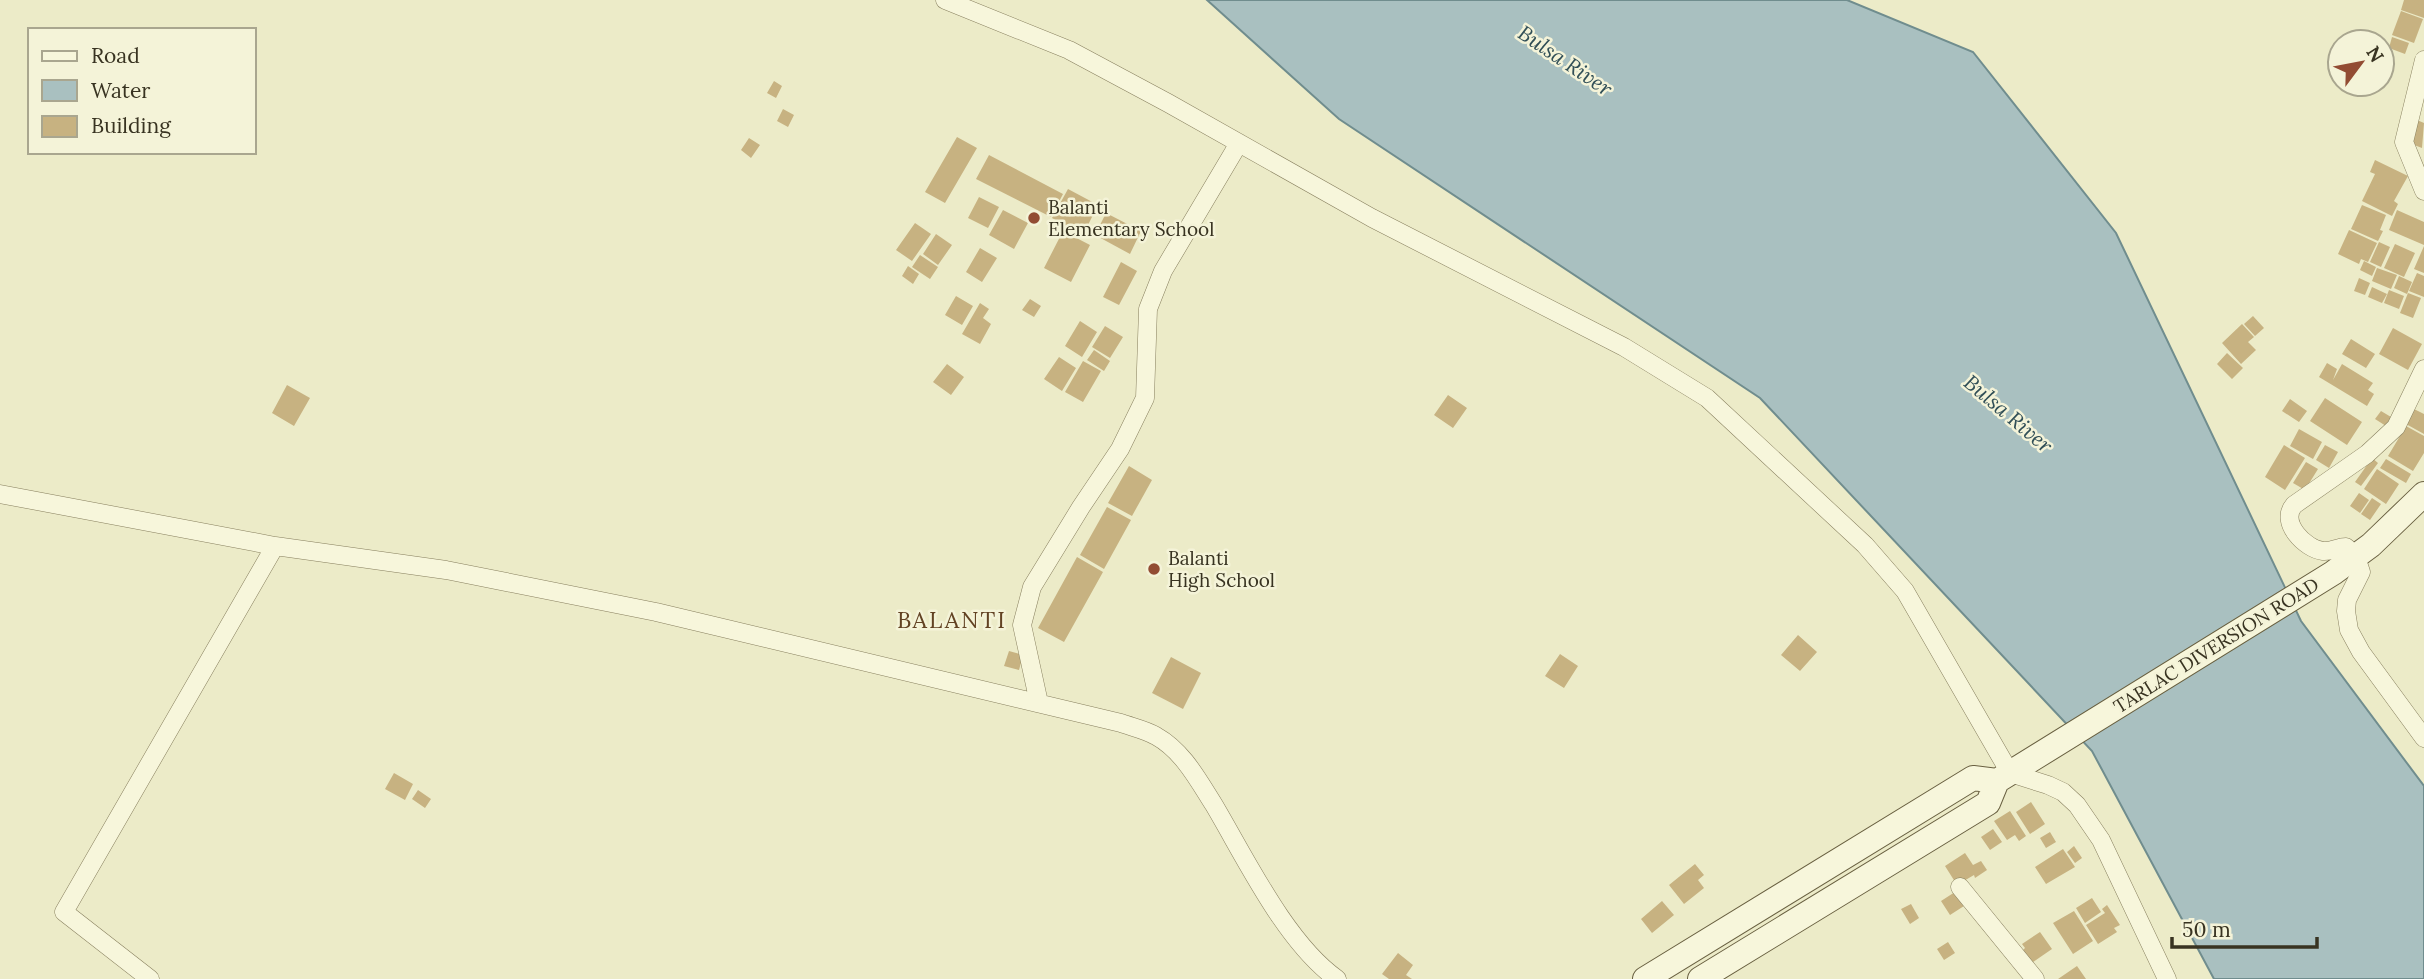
<svg xmlns="http://www.w3.org/2000/svg" width="2424" height="979" font-family="Lora,serif">
<style>
.water{fill:#a9c0c0;stroke:#708d8e;stroke-width:2}
.building{fill:#c7b281}
.lines{fill:none;stroke-linecap:round;stroke-linejoin:round}
.minor-casing{stroke:#877f5e;stroke-width:19}
.secondary-casing{stroke:#696041;stroke-width:26}
.minor{stroke:#f7f6db;stroke-width:18}
.secondary{stroke:#f7f6db;stroke-width:24}
.poi-dot{fill:#924c33;stroke:#f4f3d8;stroke-width:2.5}
.labels{text-anchor:middle;stroke-width:5;stroke-linejoin:round;paint-order:stroke}
.poi-label{font-size:19px;fill:#383321;stroke:#f4f3d8;text-anchor:start}
.street-label{font-size:19px;fill:#383321;stroke:#f4f3d8}
.water-label{font-size:21px;font-style:italic;fill:#314f57;stroke:#f4f3d8}
.quarter-label{font-size:23px;letter-spacing:2px;fill:#624223;stroke:#f4f3d8}
</style>
<rect width="100%" height="100%" fill="#ecebc8"/>
<path class="water" d="M1207,0H1847L1973,52L2116,233L2301,621L2424,786V979H2214L2092,751L1760,398L1339,119Z"/>
<path class="building" d="M2404,0H2424V18L2401,10Z
M2401,11L2423,19L2414,43L2392,35Z
M2392,37L2409,43L2405,54L2389,48Z
M774,81L782,86L776,98L767,93Z
M783,109L794,115L788,127L777,121Z
M2417,120L2424,123L2422,148L2409,143Z
M957,137L977,148L945,203L925,192Z
M749,138L760,145L751,158L741,150Z
M989,155L1063,194L1051,217L976,179Z
M2375,160L2408,176L2394,201L2398,204L2392,216L2362,201L2375,174L2370,172Z
M1068,189L1098,205L1083,235L1052,218Z
M979,197L999,207L988,228L968,218Z
M2362,205L2386,215L2380,230L2383,231L2378,241L2351,229Z
M1003,210L1028,223L1014,249L989,235Z
M2397,210L2424,222V245L2389,230Z
M1106,213L1141,231L1130,254L1095,235Z
M915,223L931,234L912,261L896,250Z
M2349,230L2377,243L2368,262L2361,259L2359,264L2338,254Z
M1063,231L1090,245L1071,282L1044,268Z
M936,234L952,245L938,265L923,254Z
M2379,242L2390,247L2381,267L2370,262Z
M2395,244L2415,253L2404,277L2384,268Z
M2424,246V273L2414,269Z
M980,248L997,258L982,282L966,272Z
M920,255L938,267L930,279L912,267Z
M2364,261L2376,267L2372,276L2360,270Z
M1121,262L1137,271L1119,305L1103,297Z
M908,266L919,274L913,284L902,276Z
M2377,268L2397,275L2391,289L2372,281Z
M2417,273L2424,276V297L2409,291Z
M2399,276L2412,282L2407,294L2394,288Z
M2359,278L2370,283L2365,295L2354,291Z
M2372,287L2387,294L2382,303L2368,297Z
M2389,290L2404,296L2399,309L2384,303Z
M2408,293L2421,298L2413,318L2400,313Z
M956,296L973,306L962,325L945,315Z
M1030,299L1041,306L1034,317L1022,310Z
M980,303L989,309L983,318L991,324L980,344L962,334Z
M2253,316L2264,328L2255,336L2244,324Z
M1080,321L1097,332L1082,357L1065,346Z
M2242,324L2254,337L2248,342L2256,350L2241,364L2222,343Z
M1105,326L1123,337L1110,358L1092,347Z
M2393,328L2422,344L2408,370L2379,354Z
M2351,339L2375,354L2366,368L2342,354Z
M1094,350L1110,361L1104,371L1087,360Z
M2227,353L2243,368L2232,379L2217,364Z
M1059,357L1076,368L1062,391L1044,379Z
M1083,361L1101,371L1083,402L1065,392Z
M2327,363L2337,369L2333,380L2342,364L2373,383L2368,390L2374,394L2367,406L2319,377Z
M947,364L964,377L951,395L933,382Z
M287,385L310,398L294,426L272,413Z
M1448,395L1467,408L1453,428L1434,415Z
M2325,398L2362,422L2347,445L2310,421Z
M2290,399L2307,411L2299,422L2282,411Z
M2414,409L2424,414V434L2406,424Z
M2381,411L2391,417L2386,426L2375,419Z
M2406,426L2424,436V453L2413,471L2388,456Z
M2299,429L2322,442L2313,459L2290,446Z
M2284,445L2305,458L2285,490L2265,477Z
M2325,445L2338,452L2329,468L2316,460Z
M2372,458L2378,463L2361,486L2355,482Z
M2386,459L2411,474L2406,483L2380,468Z
M2306,462L2318,469L2305,490L2293,483Z
M1129,466L1152,480L1132,516L1108,503Z
M2377,469L2399,484L2386,504L2364,489Z
M2359,493L2369,500L2360,513L2350,506Z
M2372,498L2381,504L2370,520L2361,514Z
M1107,507L1131,520L1104,569L1080,555Z
M1077,557L1103,572L1064,642L1038,628Z
M1798,635L1817,652L1800,671L1781,655Z
M1009,651L1023,655L1019,670L1004,666Z
M1560,654L1578,666L1564,688L1545,676Z
M1171,657L1201,673L1183,709L1152,693Z
M394,773L413,784L405,800L385,789Z
M418,790L431,799L425,808L412,799Z
M2031,802L2045,824L2030,834L2016,812Z
M2010,811L2026,836L2019,841L2015,835L2007,840L1994,821Z
M1993,829L2002,842L1990,850L1981,837Z
M2050,832L2056,842L2046,848L2040,838Z
M2074,846L2082,858L2075,863L2067,852Z
M2063,849L2075,867L2046,884L2035,867Z
M1965,853L1973,865L1981,861L1987,870L1975,878L1974,875L1957,885L1945,866Z
M1695,864L1704,875L1698,880L1704,888L1684,904L1669,885Z
M1955,892L1964,906L1950,915L1941,901Z
M2092,898L2101,912L2085,923L2076,908Z
M1662,901L1674,915L1652,933L1641,919Z
M1911,904L1919,918L1910,924L1901,909Z
M2107,905L2120,925L2114,928L2117,932L2098,944L2086,925L2105,913L2102,909Z
M2074,911L2093,941L2073,954L2053,923Z
M2040,932L2052,949L2030,964L2021,952L2025,948L2022,944Z
M1948,942L1955,953L1944,960L1937,949Z
M1398,953L1413,965L1406,975L1412,979H1389L1382,974Z
M2077,966L2086,979H2058Z"/>
<g class="lines">
<g class="minor-casing">
<path id="minor" d="M945,0L1069,50L1168,103L1372,218L1624,347L1707,398L1865,545L1905,591L2010,773L2048,785L2063,792L2077,805L2101,840L2167,979
M2424,60L2404,142L2424,191
M2424,369L2396,427L2367,454L2294,505C2279,522 2305,549 2323,551C2331,552 2338,547 2346,547L2356,557L2361,572L2347,600L2346,611L2349,630L2361,652L2424,738
M0,494L275,546L446,570L656,612L1121,723C1132,727 1146,730 1156,736C1183,751 1198,780 1214,805C1246,859 1286,943 1337,979
M1039,703L1022,625L1032,587L1081,507L1120,449L1145,398L1148,309L1163,271L1239,143
M1960,887L2035,979
M150,979L64,912L275,546"/>
</g>
<g class="secondary-casing">
<path id="secondary" d="M1645,979L1973,778L1997,781
M1700,979L1988,803L1997,781L2333,573L2371,545L2424,494"/>
</g>
<use href="#minor" class="minor"/>
<use href="#secondary" class="secondary"/>
</g>
<g class="poi-dot">
<circle cx="1034" cy="218" r="7"/>
<circle cx="1154" cy="569" r="7"/>
</g>
<g class="labels">
<g class="poi-label">
<text x="1048" y="214">Balanti<tspan x="1048" dy="22">Elementary School</tspan></text>
<text x="1168" y="565">Balanti<tspan x="1168" dy="22">High School</tspan></text>
</g>
<g class="street-label">
<text transform="translate(2216 645) rotate(-32)" y="7">TARLAC DIVERSION ROAD</text>
</g>
<g class="water-label">
<text transform="translate(1565 61) rotate(34)" y="7">Bulsa River</text>
<text transform="translate(2008 414) rotate(40)" y="7">Bulsa River</text>
</g>
<g class="quarter-label">
<text x="952" y="628">BALANTI</text>
</g>
</g>
<rect x="28" y="28" width="228" height="126" fill="#f4f3d8" stroke="#a9a68f" stroke-width="2"/>
<rect x="42" y="51" width="35" height="10" fill="#f7f6db" stroke="#a9a68f" stroke-width="2"/>
<text x="91" y="63" font-size="21" fill="#383321">Road</text>
<rect x="42" y="80" width="35" height="21" fill="#a9c0c0" stroke="#a9a68f" stroke-width="2"/>
<text x="91" y="98" font-size="21" fill="#383321">Water</text>
<rect x="42" y="116" width="35" height="21" fill="#c7b281" stroke="#a9a68f" stroke-width="2"/>
<text x="91" y="133" font-size="21" fill="#383321">Building</text>
<g transform="translate(2361 63) rotate(58)"><circle r="33" fill="#f4f3d8" stroke="#a9a68f" stroke-width="2"/>
<path d="M0-5L12 26L0 18L-12 26Z" fill="#924c33"/>
<text y="-10" font-size="19" font-weight="bold" text-anchor="middle" fill="#383321">N</text>
</g>
<path d="M2172 937v10h145v-10" fill="none" stroke="#383321" stroke-width="3.5"/>
<text x="2182" y="937" font-size="21" fill="#383321" stroke="#f4f3d8" stroke-width="5" paint-order="stroke">50 m</text>
</svg>
